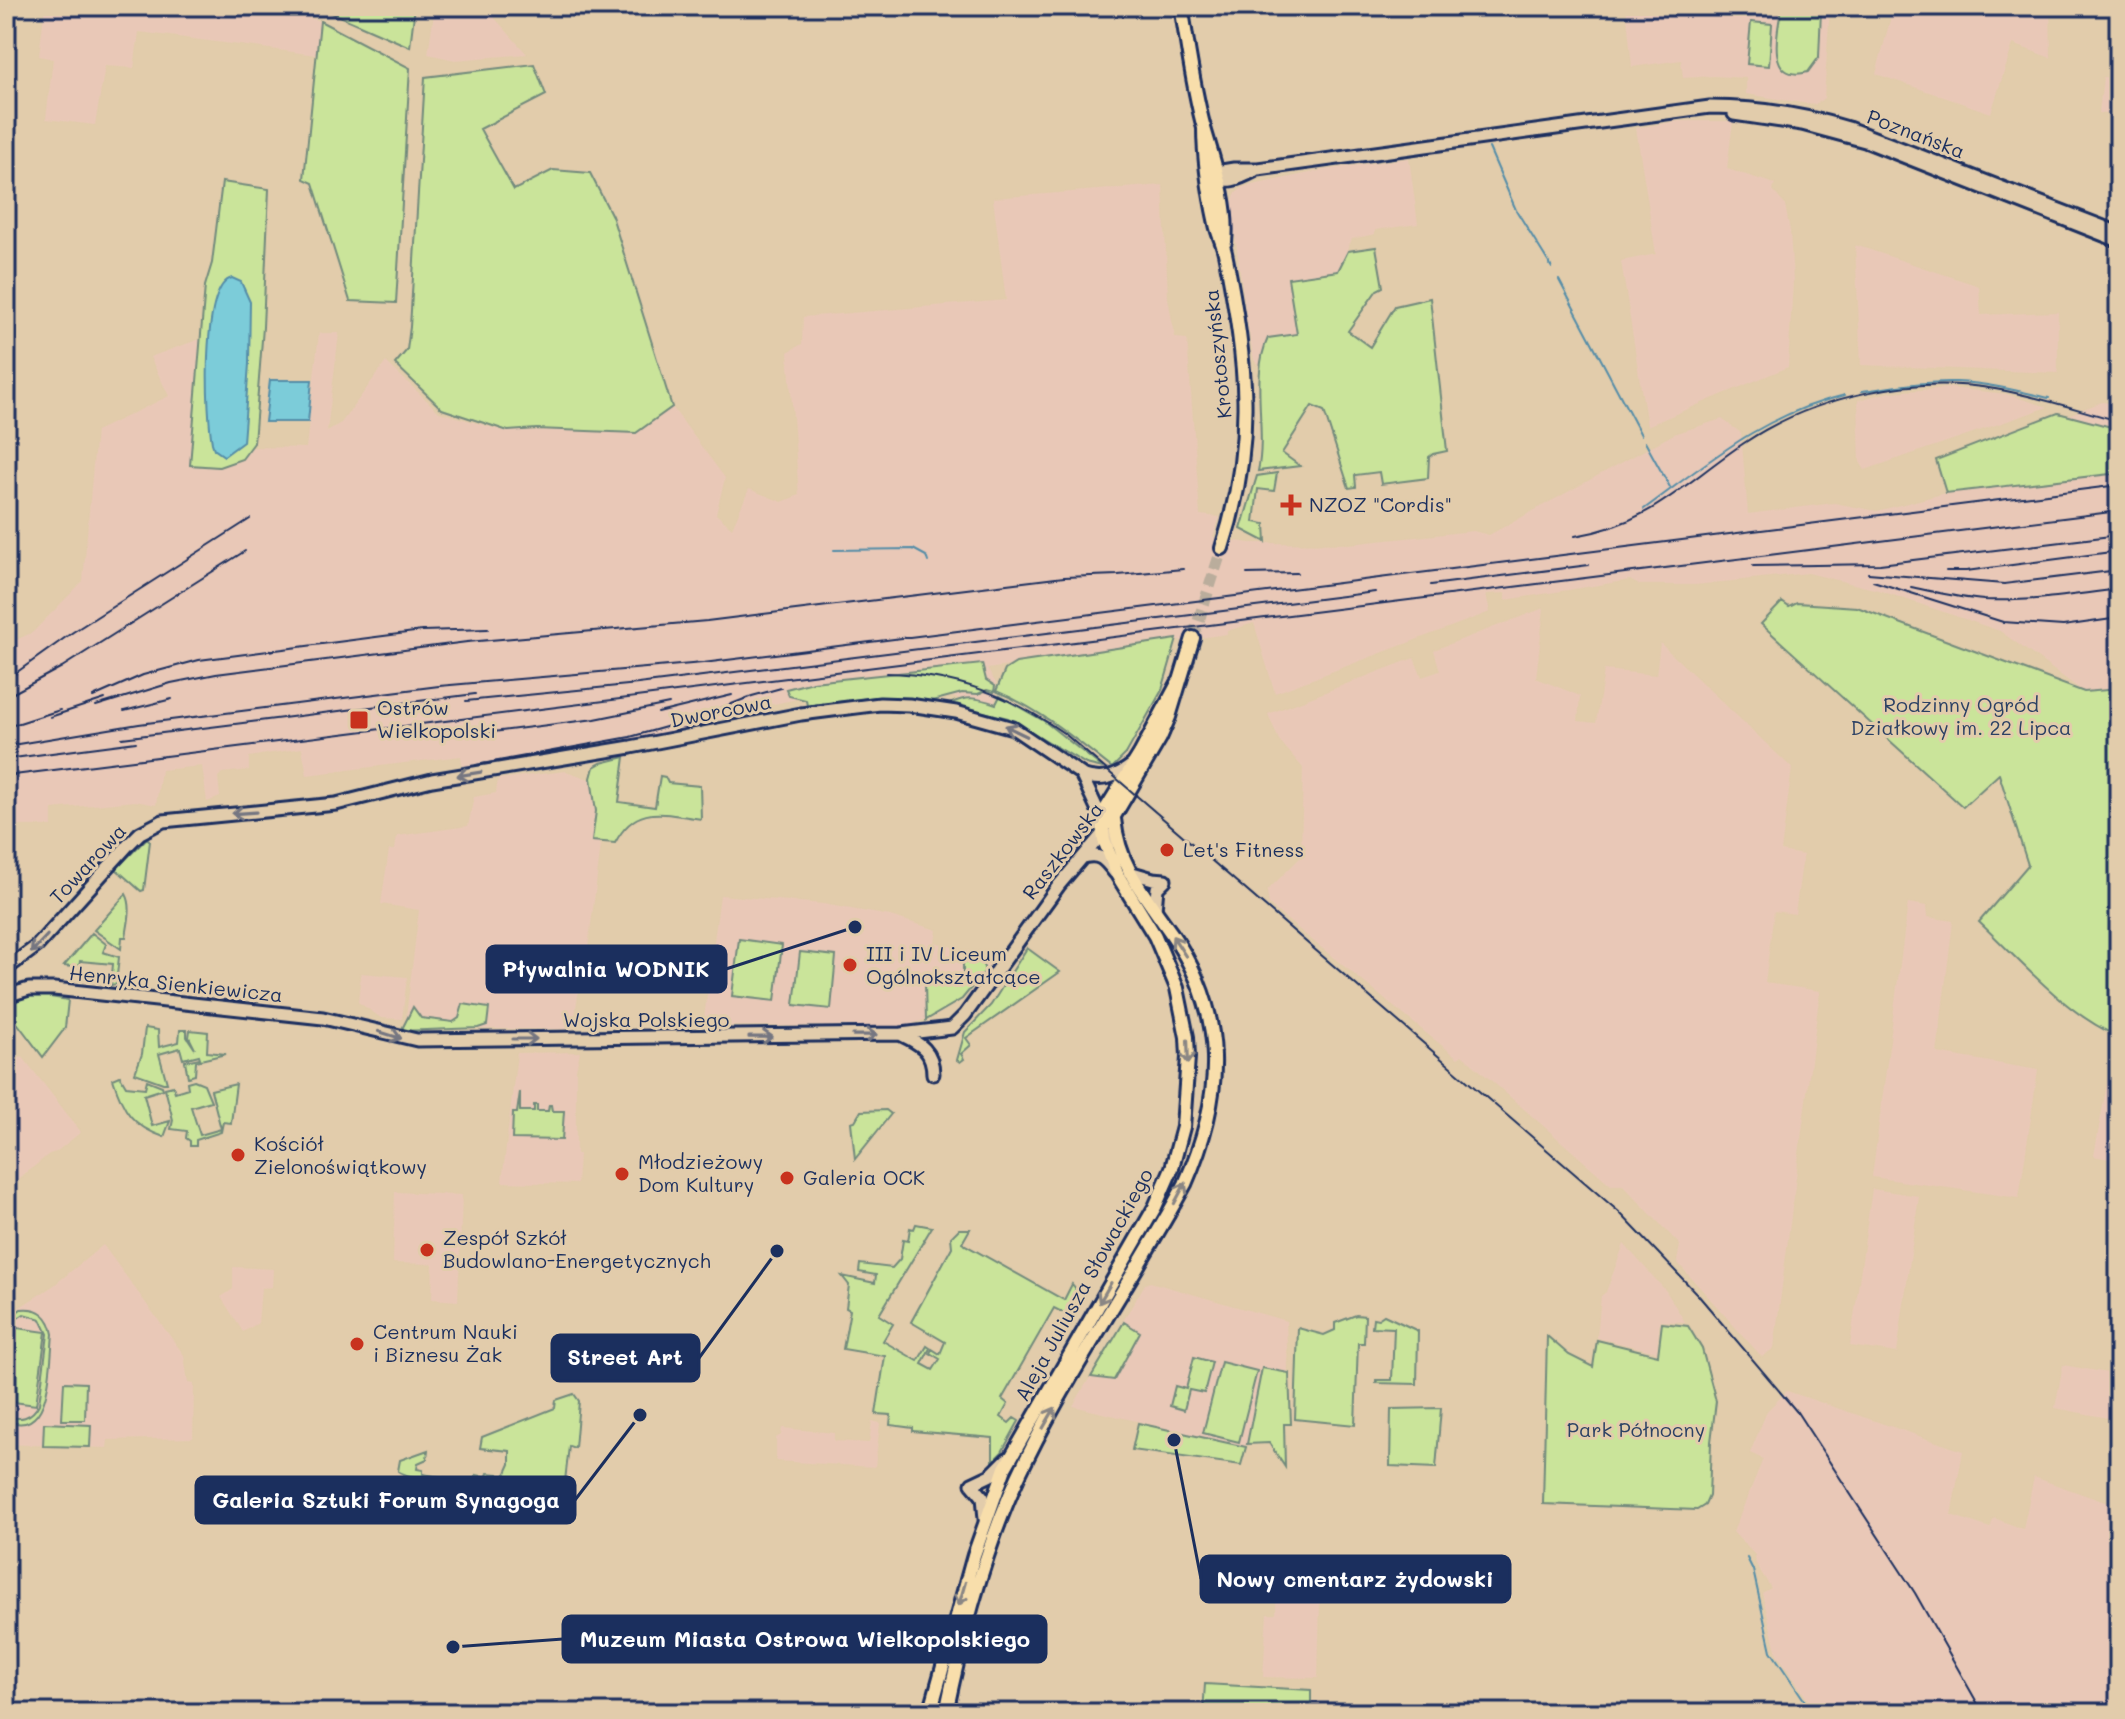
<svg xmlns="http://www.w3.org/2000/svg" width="2125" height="1719" font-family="Mali,sans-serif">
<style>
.built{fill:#e9c8b7}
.green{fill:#cae49a;stroke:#728a7c;stroke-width:2}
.water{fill:#7cccd9;stroke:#558da8;stroke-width:2}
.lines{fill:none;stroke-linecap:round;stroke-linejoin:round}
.stream{stroke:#558da8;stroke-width:2}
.primary-tunnel{stroke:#baad9c;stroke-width:12;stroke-dasharray:12 6;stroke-linecap:butt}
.secondary-casing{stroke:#1b2f5e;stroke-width:17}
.primary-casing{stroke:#1b2f5e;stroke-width:18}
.secondary{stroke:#e2ccab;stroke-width:11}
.primary{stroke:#f8deab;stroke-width:12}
.rail{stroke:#1b2f5e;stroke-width:2}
.oneway{stroke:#757681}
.oneway2{stroke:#8a8684}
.poi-dot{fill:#c8321e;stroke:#e2ccab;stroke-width:3}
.labels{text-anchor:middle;stroke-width:6;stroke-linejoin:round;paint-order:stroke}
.street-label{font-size:20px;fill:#1b2f5e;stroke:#e2ccab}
.poi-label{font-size:20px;fill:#1b2f5e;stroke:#e2ccab;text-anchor:start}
.park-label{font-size:20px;fill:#2c4164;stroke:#e2ccab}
.leader{fill:none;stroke:#1b2f5e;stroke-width:3}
.callout-dot{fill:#1b2f5e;stroke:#e2ccab;stroke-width:3}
.callout{fill:#1b2f5e;stroke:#1b2f5e;stroke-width:3}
.callout-label{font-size:22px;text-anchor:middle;font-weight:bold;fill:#fff}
</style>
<rect width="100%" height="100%" fill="#e2ccab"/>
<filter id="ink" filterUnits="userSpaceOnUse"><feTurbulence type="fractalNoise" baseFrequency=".0125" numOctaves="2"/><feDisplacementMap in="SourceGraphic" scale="16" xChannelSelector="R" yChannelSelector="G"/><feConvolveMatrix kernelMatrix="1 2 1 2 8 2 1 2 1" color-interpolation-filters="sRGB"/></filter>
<g filter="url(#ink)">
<path class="built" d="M45,6H271L320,21L316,55L139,32L134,68L105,66L95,125L46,119L53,59L39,56Z
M435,6H484L527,54L455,60L428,54Z
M1626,6H1830L1824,98L1815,105L1746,94V78L1714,76L1683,78L1681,60L1632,67Z
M1885,6H1979L1989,9L1990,6H2050L2051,58L2013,44L1991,113L1876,74L1893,9Z
M2103,77L2119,78V116L2099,113Z
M1679,121H1733L1727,169L1775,184L1773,191L1785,205L1790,231L1793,281L1788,367L1647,426L1621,261L1656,254L1636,128Z
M1409,158L1418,224L1375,230V234L1352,239L1338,271L1289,278L1297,335L1265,346L1261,369L1254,360L1247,322L1231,206L1235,194L1243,187L1324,170Z
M1163,185L1168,298L1175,338L1187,339L1200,515L1220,517L1213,537L1249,543L1349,544L1473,531L1489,535L1674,434L1722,419L1741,433L1748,514L1834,503L1877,511L1946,493L2091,477L2080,418L2068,415L2102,402L2119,404V689L2084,692L2000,631L1878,590L1808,573L1695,585H1639L1630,580L1506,600L1505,593L1486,594L1490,612L1275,693L1254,623L1227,631V634L987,669L996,683L995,708L901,684L849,688L755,708L686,729L649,738L463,771L461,756L307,775L302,748L249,757V770L222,773L218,777L220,797L207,802L202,766L161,770L156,805L135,801L52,809V826H6V645L33,632L83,581L96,431L169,396L150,357L200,339L190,465L246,453L251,447L306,448L319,333H339L327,431L341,423L386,362L439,412L504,431L573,430L659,416L672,407L725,478L716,514L732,528L749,489L782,502L799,495L788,352L802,344L803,317L1006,300L993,198Z
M1855,245L1979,286L1981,315L2058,312V373L1861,365Z
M1951,388L2006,394L2048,407L1865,470L1860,462L1858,400L1890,392Z
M1544,608L1536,678L1580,696L1578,721L1596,723L1604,670L1656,675L1660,643L1792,768L1781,851L1803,855L1795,914L1774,911L1765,983L1820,991L1774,1348L1762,1357L1677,1262L1680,1245L1623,1185H1611L1462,1055L1458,1058L1426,1033L1269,905L1267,891L1301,857L1303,768L1279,740L1268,714L1414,658L1422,677L1440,671L1434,650Z
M566,771L595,781L599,844L601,845L587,956L579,988L573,1029H402L406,1017L419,910L381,904L389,850H395L397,836L468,826L474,797L496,793L498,779Z
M720,895L823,904L890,916L937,930L935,942L993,958L973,988L961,999L938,1015L906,1026H703Z
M1908,903L1927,906L1928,917L1953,921L1937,1053L2038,1070L2019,1198L1872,1177Z
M361,973L407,977L402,1019L381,1018L358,1002Z
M2115,1039L2119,1040V1161L2094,1156Z
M6,1047L15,1061L22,1056L81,1132L56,1152L49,1154L6,1190Z
M580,1052L576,1069V1154H579L577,1184L502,1182L517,1053Z
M1872,1189L1919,1196L1897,1353L1850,1346Z
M395,1192L462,1195L458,1301L432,1299L433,1264L393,1263Z
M1624,1244L1666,1291L1685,1322L1660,1321L1657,1352L1597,1338L1601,1296L1606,1292Z
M103,1245L184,1355L188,1383L194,1384L193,1438L108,1440L107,1448L6,1444V1316L53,1286Z
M233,1267L273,1269L272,1287L261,1288L258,1323L243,1332L221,1297L233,1289Z
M1150,1282L1286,1321L1288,1372L1261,1367L1246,1447L1073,1406L1145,1284Z
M2063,1365L2119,1375V1420L2055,1408Z
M1787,1391L1963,1451L1951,1515L1990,1528L1994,1518L2023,1529L2034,1477L2119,1507V1713H1817L1777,1654L1762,1593L1771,1588L1756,1564L1755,1555L1733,1532L1763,1459L1750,1453L1767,1411Z
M872,1421L880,1423L875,1467L776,1461V1438L781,1435L782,1428L834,1433V1441L869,1443Z
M1276,1597L1320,1599L1318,1678L1263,1677L1267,1614H1276Z"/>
<path class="green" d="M316,6H415L410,47Z
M1782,6H1819L1821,10L1819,57L1808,72C1765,84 1777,30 1782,6Z
M320,21L410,68L396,303L350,301L313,183L304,179Z
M1751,22L1772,24L1769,66L1747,64Z
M534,64L546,95L480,129L514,190L553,170L590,173L612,216L672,407L636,433L537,429L508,431L442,409L395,364L407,350L410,327L425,77Z
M222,182L269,189L263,327L254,443L242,459L219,467L190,465L205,286L212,263Z
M1376,247L1383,287L1377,290L1348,331L1370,347L1395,306L1430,298L1447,451L1433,454L1429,457L1428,478L1381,484L1379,472L1355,475L1356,487L1349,488L1324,411L1312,406L1282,453L1300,466L1258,471C1267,429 1250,376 1268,338L1297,334L1288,278L1338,271L1348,251Z
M2058,413L2119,429V473L1946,493L1936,460Z
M1277,473L1274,491L1258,489L1254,522L1265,524L1266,542L1241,529L1257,476Z
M1782,602L1789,607L1797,603L1857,607L2084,692L2119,689V1037C2064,1013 2022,962 1979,922L2028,865L1999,774L1963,807L1761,624Z
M1177,639L1162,690L1126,754L1112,768C1075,739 1040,709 996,691L1005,670L1016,663Z
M982,664L986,680L995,686L994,692L987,690L978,694L962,693L932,701L877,697L807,706L806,700L789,696L786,689L813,682Z
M1000,696L1044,721L1103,768L1086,764L1008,718L950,704C967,695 978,698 996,704Z
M625,757L619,802L655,807L660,776L665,777L668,783L700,786L701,819C663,814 636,803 615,843L592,841L596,811L591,778L594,767L601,763Z
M147,838L150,841L144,890L141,891L116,869Z
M126,894C133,906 128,923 126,937H122L121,949L94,930Z
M92,933L106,944L103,952L119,957L116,984L111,985L113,964L80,961L79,968L64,966Z
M739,939L782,945L775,1001L732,996Z
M1027,948L1060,972L966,1038L971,1045L961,1054L964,1059L960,1062L957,1060L965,1032L991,1005Z
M800,952L836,956L831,1009L794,1005Z
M963,961L982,962L985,971L962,999L926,1020L925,984H931V980H963Z
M36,993H49L51,997L68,1000L65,1028L43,1057L18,1024L10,1020L8,1013L15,1001Z
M463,1004L489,1008L487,1025L478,1028L401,1031L413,1007L421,1018L453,1022L459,1018Z
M145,1028L158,1030L159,1047L179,1042L180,1030H187V1037L195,1049L189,1037L190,1030L208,1032L207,1052L226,1054L196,1061L195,1075L188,1077L185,1061L200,1058L199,1055L183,1059L180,1048L159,1054L167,1083H163L135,1073L142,1054Z
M120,1076L126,1086L145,1088L147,1080L162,1086L163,1089L144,1095L152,1126L170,1121L164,1137C132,1126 123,1111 113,1079Z
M194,1080L204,1084L211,1101L191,1107L200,1135L221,1129L211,1090L236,1084L231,1123L223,1122L221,1132L196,1140V1146H190V1141L186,1138L187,1131L171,1129L173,1120L165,1088L173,1086L175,1092L188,1088L187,1082Z
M520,1092V1111H534V1105H537V1111H548L549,1105H551L552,1111H564L562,1140L512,1139L513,1113H517Z
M886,1110L891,1114L855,1159L851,1122L855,1121L861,1111Z
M916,1224L932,1227L879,1315L893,1324L883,1341L918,1361L927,1346L930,1348L922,1364L933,1370L940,1359L930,1353L932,1349L940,1354L945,1342L911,1322L952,1247L951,1237L959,1229H970L962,1243L1064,1300L1072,1284L1076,1289L1073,1296L1078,1299L1068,1315L1054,1308L1002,1399L1008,1404L1001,1417L1009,1423L1014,1418L1019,1421L1002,1452L993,1461V1438L913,1431V1428L890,1425L891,1415L876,1414L885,1356L843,1349L850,1310L846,1308L849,1285L842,1276L875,1283L876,1275L859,1272L860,1264L892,1268L900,1259L903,1240L908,1241L910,1228L914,1229Z
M21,1309C39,1307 50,1316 53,1334C50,1361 53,1441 6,1420V1414C19,1422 32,1418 39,1404L48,1334L41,1319L24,1314L10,1323L6,1341V1320Z
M1356,1315L1365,1316L1364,1343H1358L1355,1425L1295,1419L1298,1328L1324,1335L1335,1330V1323Z
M1384,1315L1418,1331L1417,1384L1376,1383V1380H1392L1394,1328L1372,1327L1373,1318L1378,1319Z
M1124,1322L1140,1332L1114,1380L1091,1377Z
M1662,1323L1688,1326L1702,1349L1716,1401L1711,1442L1709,1496L1705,1505L1697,1510L1543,1504L1547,1336L1569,1355L1593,1367L1597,1340L1658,1355Z
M10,1327L46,1332L36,1405L6,1401V1360Z
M1194,1357L1212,1362L1204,1393L1189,1390L1184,1410L1170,1406L1175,1386L1186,1389Z
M1221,1362L1257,1371L1239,1442L1203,1433Z
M1262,1368L1289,1373L1291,1424H1284L1285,1467L1269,1443L1247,1444Z
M64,1382L86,1383L85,1420H62Z
M574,1394L579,1401L575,1448L569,1446L564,1490L570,1494L566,1506L552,1502C527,1497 409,1481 398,1471L400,1460L428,1450L427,1459L418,1463L417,1469L423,1470V1474L474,1483L476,1475L482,1476L481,1480L485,1481L488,1473L498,1474L497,1483L501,1484L510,1464V1451L480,1448L482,1437L555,1408L556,1400Z
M1441,1408L1436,1468L1390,1466L1391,1409Z
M44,1423L91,1425L90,1447L43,1446Z
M1138,1423L1246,1447L1241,1465L1132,1450Z
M1205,1684L1311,1690V1713H1203Z"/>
<path class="water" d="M232,278L241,282L250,302L249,364L243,442L224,456L214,449L212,443C207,416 200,286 232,278Z
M270,380H312L308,422H265Z"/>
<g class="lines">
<path class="stream" d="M1489,148L1516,210L1552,268
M1559,280L1641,435
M1862,391C1893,387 1924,381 1956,382C1988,383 2019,391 2049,398
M1645,442L1671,489
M1644,509C1711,460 1762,415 1845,395
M834,550L913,549L926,556L928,562
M1747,1558L1753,1570L1771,1651L1813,1713"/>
<path class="primary-tunnel" d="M1193,638L1222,548"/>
<g class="secondary-casing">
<path id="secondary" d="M1734,114L1802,124L1865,141L2119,241
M1210,173L1234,169H1258L1710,107C1758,107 1803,114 1848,128L2119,233
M1211,175C1226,185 1239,179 1254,171
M1081,775C1101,782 1115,778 1132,765
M1084,857C1100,852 1106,861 1115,873
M1129,872L1153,879L1165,880
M1155,910L1157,888L1165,880
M6,969L37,946L129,844L140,833L163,821L336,804L432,780L631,747L801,714L880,704L909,705L956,712L1013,728L1081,774L1101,817
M6,996L29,989H54L323,1018L417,1040L901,1034L952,1028L965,1015L1059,885L1104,832L1117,843
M902,1035C921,1044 933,1051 933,1074
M985,1519L983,1497L972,1484L991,1475L1007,1459"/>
</g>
<g class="primary-casing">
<path id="primary" d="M1181,6C1188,46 1193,88 1204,128C1214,163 1229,205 1225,242
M1204,127C1204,159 1209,192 1216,224C1218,234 1223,243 1225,253C1247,359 1256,443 1222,548
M1110,823L1160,738L1169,717L1193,638
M930,1713L974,1555L1005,1468L1155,1207L1172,1168L1183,1127L1188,1057L1187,1037L1177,988L1155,936L1118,876L1104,840L1101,817L1140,754L1178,683
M946,1713C963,1630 989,1534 1027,1458C1073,1365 1135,1276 1185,1184C1224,1096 1228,1015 1171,933C1144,894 1119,867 1114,819"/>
</g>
<use href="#secondary" class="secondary"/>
<use href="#primary" class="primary"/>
<path class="rail" d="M1575,536C1651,524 1684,483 1744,443C1814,396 1912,375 1995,389C2037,396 2078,410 2119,421
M1753,566L1880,564L2119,535
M1946,571H1966L2119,551
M1868,573L2004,584L2119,570
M1247,574L1297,573
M1873,581L2003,622L2063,626L2119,618
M1431,585L1589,565
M1911,587C1935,592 1959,598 1984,600C2029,602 2074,595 2119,589
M887,673C956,675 1010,695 1065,734L1619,1212L1698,1295L1797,1412L1915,1593L1983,1713
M6,680L73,632L250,519
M6,697L62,667L245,551
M93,697L143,675L199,660L422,631L488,629
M466,701L638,684L1375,592
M96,706L171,683L216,674L467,642L707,621L1064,577L1118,575L1183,569
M124,711L172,699
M658,713L732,695
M50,717L105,699
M10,726L60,710
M477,734L595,719L669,704
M122,738L475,694
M6,746L139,724L439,686L703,663L2119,485
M6,759L136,742
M476,765L630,737L691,720L752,696L781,688
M6,776L2119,511"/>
</g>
<defs><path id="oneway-shaft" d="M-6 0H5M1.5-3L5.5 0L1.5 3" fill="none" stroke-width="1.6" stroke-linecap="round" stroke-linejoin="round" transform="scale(2)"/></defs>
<g class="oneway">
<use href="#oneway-shaft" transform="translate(1016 731) rotate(-154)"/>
<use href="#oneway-shaft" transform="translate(469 774) rotate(171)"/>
<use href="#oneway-shaft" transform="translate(244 813) rotate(176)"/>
<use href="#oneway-shaft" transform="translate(39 944) rotate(133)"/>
<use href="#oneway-shaft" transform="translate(390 1035) rotate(17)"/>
<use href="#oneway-shaft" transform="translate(865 1035) rotate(-1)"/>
<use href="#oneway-shaft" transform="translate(761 1037) rotate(-1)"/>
<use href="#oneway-shaft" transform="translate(525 1039)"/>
</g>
<g class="oneway2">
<use href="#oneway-shaft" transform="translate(1179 946) rotate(-123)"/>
<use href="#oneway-shaft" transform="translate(1188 1052) rotate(88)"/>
<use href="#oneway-shaft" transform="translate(1180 1193) rotate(-62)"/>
<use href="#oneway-shaft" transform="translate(1105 1293) rotate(120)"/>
<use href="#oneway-shaft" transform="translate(1049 1418) rotate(-60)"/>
<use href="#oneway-shaft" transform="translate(962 1594) rotate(106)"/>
</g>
</g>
<g class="poi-dot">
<path d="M1287 493h8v8h8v8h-8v8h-8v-8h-8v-8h8z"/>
<rect x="349" y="710" width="20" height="20" rx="4"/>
<circle cx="1167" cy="850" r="8"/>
<circle cx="850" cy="965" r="8"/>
<circle cx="238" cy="1155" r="8"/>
<circle cx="622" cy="1174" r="8"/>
<circle cx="787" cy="1178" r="8"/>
<circle cx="427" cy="1250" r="8"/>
<circle cx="357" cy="1344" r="8"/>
</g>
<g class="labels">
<g class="street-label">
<text transform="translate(1916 134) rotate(21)" y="7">Poznańska</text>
<text transform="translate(1218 354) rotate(-96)" y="7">Krotoszyńska</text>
<text transform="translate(721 711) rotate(-11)" y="7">Dworcowa</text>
<text transform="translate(1063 851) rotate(-52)" y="7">Raszkowska</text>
<text transform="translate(88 864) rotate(-47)" y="7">Towarowa</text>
<text transform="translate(176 984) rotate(6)" y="7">Henryka Sienkiewicza</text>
<text x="646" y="1027">Wojska Polskiego</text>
<text transform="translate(1084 1285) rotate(-61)" y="7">Aleja Juliusza Słowackiego</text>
</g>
<g class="poi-label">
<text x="1309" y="512">NZOZ "Cordis"</text>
<text x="377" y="715">Ostrów<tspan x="377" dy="23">Wielkopolski</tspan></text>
<text x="1183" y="857">Let's Fitness</text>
<text x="866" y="961">III i IV Liceum<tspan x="866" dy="23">Ogólnokształcące</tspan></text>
<text x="254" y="1151">Kościół<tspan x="254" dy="23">Zielonoświątkowy</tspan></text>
<text x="638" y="1169">Młodzieżowy<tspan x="638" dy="23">Dom Kultury</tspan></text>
<text x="803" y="1185">Galeria OCK</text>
<text x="443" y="1245">Zespół Szkół<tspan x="443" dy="23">Budowlano-Energetycznych</tspan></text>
<text x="373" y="1339">Centrum Nauki<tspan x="373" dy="23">i Biznesu Żak</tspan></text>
</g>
<g class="park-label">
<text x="1961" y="712">Rodzinny Ogród<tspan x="1961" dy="23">Działkowy im. 22 Lipca</tspan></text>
<text x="1636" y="1437">Park Północny</text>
</g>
</g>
<path class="leader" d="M855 927L726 969M777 1251L699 1358M640 1415L575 1500M1174 1440L1201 1579M453 1647L563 1639"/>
<g class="callout-dot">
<circle cx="855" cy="927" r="8"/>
<circle cx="777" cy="1251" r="8"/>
<circle cx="640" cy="1415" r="8"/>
<circle cx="1174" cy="1440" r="8"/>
<circle cx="453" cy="1647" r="8"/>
</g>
<g class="callout">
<rect x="487" y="946" width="239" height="46" rx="8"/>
<rect x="552" y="1335" width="147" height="46" rx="8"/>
<rect x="196" y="1477" width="379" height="46" rx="8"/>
<rect x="1201" y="1556" width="309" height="46" rx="8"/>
<rect x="563" y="1616" width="483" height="46" rx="8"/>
</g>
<g class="callout-label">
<text x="606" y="977">Pływalnia WODNIK</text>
<text x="625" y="1365">Street Art</text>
<text x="386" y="1508">Galeria Sztuki Forum Synagoga</text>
<text x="1355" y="1587">Nowy cmentarz żydowski</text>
<text x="805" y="1647">Muzeum Miasta Ostrowa Wielkopolskiego</text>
</g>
<rect width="2125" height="1719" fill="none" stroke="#e2ccab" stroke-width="32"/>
<rect x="16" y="16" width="2093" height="1687" fill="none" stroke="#1b2f5e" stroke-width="3" filter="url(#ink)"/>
</svg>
